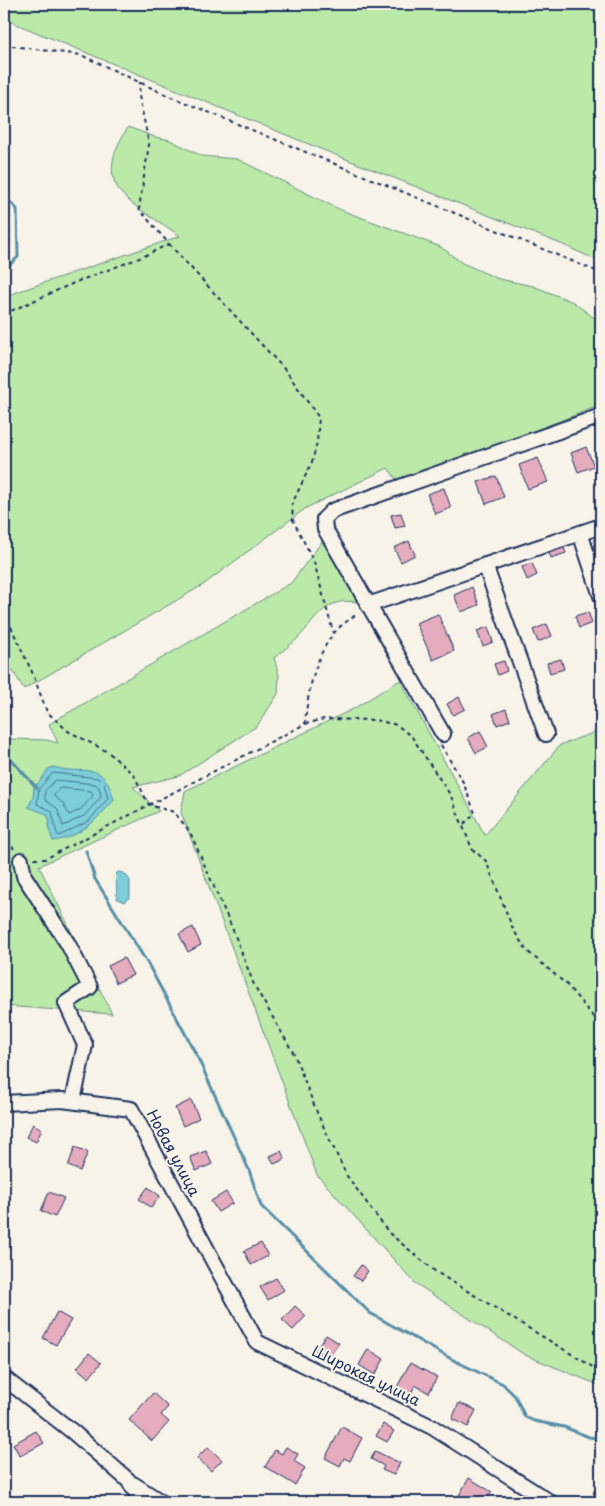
<svg xmlns="http://www.w3.org/2000/svg" width="605" height="1506" font-family="'Playpen Sans',sans-serif">
<style>
.green{fill:#bae9a8;stroke:#6a8c83}
.water{fill:#7eceda;stroke:#568ea8}
.lines{fill:none;stroke-linecap:round;stroke-linejoin:round}
.shore{stroke:#436f90;stroke-width:1}
.stream{stroke:#568ea8;stroke-width:3}
.building{fill:#e5acbe;stroke:#1b2f5e}
.minor-casing{stroke:#1b2f5e;stroke-width:18}
.path{stroke:#1b2f5e;stroke-width:2;stroke-dasharray:4 4;stroke-linecap:butt}
.minor{stroke:#f7f3e8;stroke-width:14}
.labels{text-anchor:middle;stroke-width:4;stroke-linejoin:round;paint-order:stroke}
.street-label{font-size:15px;fill:#1b2f5e;stroke:#f7f3e8}
</style>
<rect width="100%" height="100%" fill="#f7f3e8"/>
<filter id="ink" filterUnits="userSpaceOnUse"><feTurbulence type="fractalNoise" baseFrequency=".02" numOctaves="2"/><feDisplacementMap in="SourceGraphic" scale="10" xChannelSelector="R" yChannelSelector="G"/><feConvolveMatrix kernelMatrix="1 2 1 2 8 2 1 2 1" color-interpolation-filters="sRGB"/></filter>
<g filter="url(#ink)">
<path class="green" d="M4,4H601V262L561,244L323,150L4,19Z
M128,127L155,137L170,140L202,156L237,159L341,210L441,247L462,263L499,279L533,286L573,302L601,323V405L399,483L388,468L306,508L203,585L24,689L4,657V300L8,295L180,236C134,203 87,191 128,127Z
M323,540L357,602C325,597 318,618 298,638C291,645 282,651 274,658L279,675L278,694L257,726L179,776L133,787L159,811L39,866L112,1014L4,1006V748L10,739L47,740L58,743L49,724L291,583Z
M400,680L485,835L560,745L601,730V1386L525,1355L415,1283L317,1175L181,812L185,791L353,709Z"/>
<path class="water" d="M53,767C87,777 102,757 114,800C97,819 80,838 53,841L48,826L50,822L47,814L28,807L33,798L34,787L41,780L48,769Z
M118,872L124,873L130,880V897L124,902L117,899L116,874Z"/>
<g class="lines">
<path class="shore" d="M53,773L98,778L104,784L108,798L89,821L59,836L57,834L52,811L37,804L39,789Z
M56,780L95,784L99,787L101,797L84,816L63,826L57,808L45,800V791Z
M60,788L91,791L93,796L80,810L69,815L63,803L54,796Z"/>
<path class="stream" d="M4,31L5,4
M4,196L17,209L18,257L4,270
M4,752L37,788
M86,851L95,879L148,964L197,1056L249,1170L261,1206L370,1313L455,1361L503,1384L515,1396L525,1417L534,1421L564,1427L589,1437L601,1439"/>
</g>
<path class="building" d="M586,447L594,466L578,472L571,453Z
M538,458L548,482L528,489L519,465Z
M496,476L504,497L486,504L478,482Z
M444,488L451,508L435,514L427,494Z
M401,513L405,526L395,528L391,515Z
M409,541L415,555L401,562L394,548Z
M564,548L566,553L551,558L549,553Z
M532,563L537,575L527,580L522,567Z
M472,587L479,605L461,612L454,595Z
M588,612L592,623L579,628L575,616Z
M438,614L454,651L433,660L416,623Z
M547,624L552,636L538,642L533,630Z
M488,627L493,642L483,646L477,631Z
M561,659L564,669L550,673L547,663Z
M504,661L507,671L498,675L494,664Z
M459,697L465,709L453,715L447,704Z
M506,709L510,720L497,725L493,714Z
M480,731L488,747L476,753L468,738Z
M193,927L201,945L188,952L179,934Z
M124,958L133,975L116,983L108,966Z
M191,1100L199,1118L183,1126L175,1108Z
M33,1124L42,1129L36,1142L26,1137Z
M75,1147L88,1152L80,1171L68,1166Z
M206,1151L212,1164L196,1171L190,1157Z
M281,1151L285,1159L274,1164L270,1156Z
M148,1187L160,1196L151,1208L139,1199Z
M49,1192L64,1198L55,1217L41,1211Z
M226,1192L233,1203L218,1212L211,1201Z
M261,1243L268,1256L251,1265L244,1251Z
M361,1265L368,1271L361,1281L353,1276Z
M276,1278L284,1290L268,1300L260,1287Z
M295,1306L306,1316L293,1330L282,1320Z
M57,1312L71,1320L56,1345L43,1338Z
M326,1335L339,1343L328,1359L315,1351Z
M368,1349L384,1359L375,1375L359,1365Z
M89,1353L101,1363L89,1378L77,1368Z
M410,1363L437,1377L429,1393L415,1385L410,1396L396,1389Z
M153,1393L168,1407L161,1415L169,1422L152,1441L129,1420Z
M459,1403L476,1410L468,1427L452,1419Z
M383,1424L394,1431L387,1442L376,1436Z
M342,1427L362,1438L350,1461L344,1458L340,1466L325,1458Z
M36,1431L44,1443L20,1456L13,1444Z
M208,1447L222,1460L211,1471L197,1458Z
M286,1447L298,1454L294,1461L305,1468L295,1485L265,1467L275,1450L282,1454Z
M375,1451L400,1463L394,1475L382,1470L384,1466L371,1459Z
M469,1478L492,1492L485,1502H467L458,1497Z"/>
<g class="lines">
<g class="minor-casing">
<path id="minor" d="M580,533L601,596
M485,565L546,734
M368,605L601,526
M443,734L325,529L324,519L332,511L601,416
M21,860L24,876L68,944L90,987L66,1003L85,1045L73,1101
M4,1103L62,1100L131,1109L257,1342L432,1427L550,1502
M4,1378L73,1432L128,1480L142,1502
M133,1484L161,1502"/>
</g>
<path class="path" d="M4,45L81,55L169,96L601,273
M169,244L286,371L319,418L317,442L312,462L292,504L293,520L314,562L333,632
M4,314L76,282L142,257L169,244L139,209L149,144L139,96L140,82
M4,612L32,672L47,712L68,731L108,752L134,775L149,805L174,812L190,832L233,930L254,985L294,1054L318,1115L347,1176L389,1233L436,1272L601,1372
M305,724L324,719L375,720L397,725L412,737L451,796L472,849L486,861L513,929L526,950L566,984L601,1026
M441,745L463,782L475,813L464,824
M4,833L14,849
M34,859H45L305,724C307,695 315,656 334,633C340,625 351,619 358,613
M591,1502L601,1472"/>
<use href="#minor" class="minor"/>
</g>
</g>
<g class="labels">
<g class="street-label">
<text transform="translate(173 1153) rotate(62)" y="5">Новая улица</text>
<text transform="translate(366 1376) rotate(26)" y="5">Широкая улица</text>
</g>
</g>
<rect width="605" height="1506" fill="none" stroke="#f7f3e8" stroke-width="20"/>
<rect x="10" y="10" width="585" height="1486" fill="none" stroke="#1b2f5e" stroke-width="2" filter="url(#ink)"/>
</svg>
